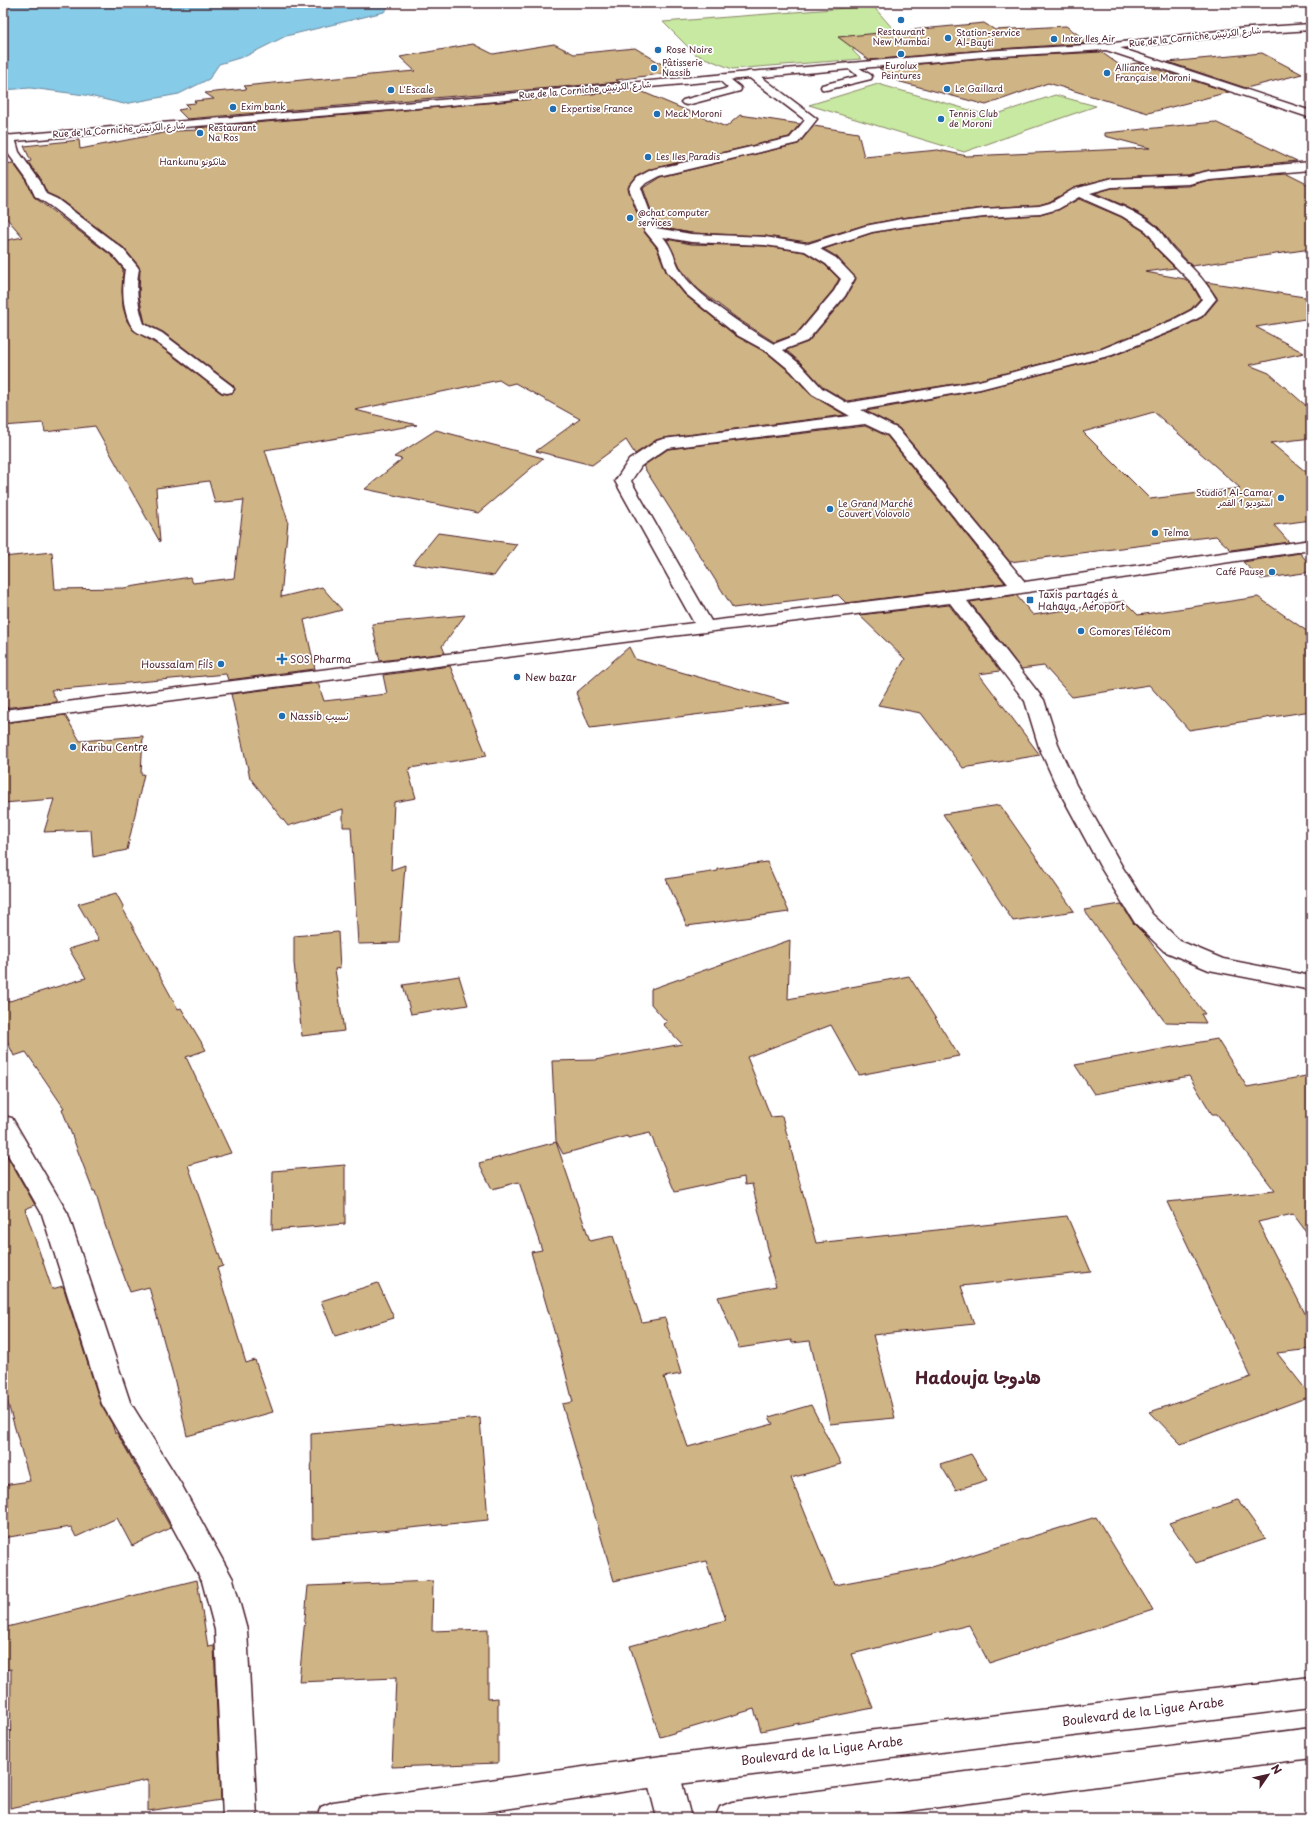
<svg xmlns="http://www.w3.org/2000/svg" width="1314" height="1821" font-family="'Playpen Sans','Playpen Sans Arabic',sans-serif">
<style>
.green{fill:#c8e9a2;stroke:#898466}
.water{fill:#86cbe7;stroke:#6e869c}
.building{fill:#cfb485;stroke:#4a1f2b;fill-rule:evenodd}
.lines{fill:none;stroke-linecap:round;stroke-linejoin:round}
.minor-casing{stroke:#4a1f2b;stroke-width:3}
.major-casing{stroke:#4a1f2b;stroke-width:3}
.minor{fill:#fff;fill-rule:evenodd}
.major{fill:#fff;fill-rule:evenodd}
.poi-dot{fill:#1f6fb2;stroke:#fff;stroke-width:1.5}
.labels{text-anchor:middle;stroke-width:3.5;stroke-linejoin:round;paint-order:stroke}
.far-poi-label{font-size:9px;fill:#4a1f2b;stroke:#fff;text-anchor:start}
.far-street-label{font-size:9px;fill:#4a1f2b;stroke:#fff}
.far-neighbourhood-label{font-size:9px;fill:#4a1f2b;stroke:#fff}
.poi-label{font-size:10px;fill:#4a1f2b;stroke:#fff;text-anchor:start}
.near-street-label{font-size:12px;fill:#4a1f2b;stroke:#fff}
.near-district-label{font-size:17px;font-weight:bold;fill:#4a1f2b;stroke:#fff}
</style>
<rect width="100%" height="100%" fill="#fff"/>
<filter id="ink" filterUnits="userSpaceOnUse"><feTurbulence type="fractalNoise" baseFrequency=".025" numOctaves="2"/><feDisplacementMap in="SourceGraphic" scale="8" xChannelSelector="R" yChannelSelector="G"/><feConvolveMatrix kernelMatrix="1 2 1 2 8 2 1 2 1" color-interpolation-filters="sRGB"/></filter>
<g filter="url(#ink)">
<path class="green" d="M873,6L901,38L909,44L852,50L861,59L732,69L695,54L663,22Z
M878,84L991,116L1055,95L1096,106L964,152L809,105Z"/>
<path class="water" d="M3,3H391L384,12L286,36L246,56L219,64L209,79L179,94L124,104L85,95L30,88L3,90Z"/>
<path class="building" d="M984,23L995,30L1066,26L1090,43L983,50L869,60L838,37Z
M473,44L493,54L554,44L574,54L635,48L675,72L616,80L620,82L187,119L178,110L189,108L185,104L196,103L194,101L214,99L205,93L247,89L244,86L312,79L314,80L415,71L400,57Z
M1101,52L1121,66L1137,63L1229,92L1148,113L1048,83L986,105L897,81L879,68L983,58Z
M1262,53L1302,74L1246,88L1168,62Z
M638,90L726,127L740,115L800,124L789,137L651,169L637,176L628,189L644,232L657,248L666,272L685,295L736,336L767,353L790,372L811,395L845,415L663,438L656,440L635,454L626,440L592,465L536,451L580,419L515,383L507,385L499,380L355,410L417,425L265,450L288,521L281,597L322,587L342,610L304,620L315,669L228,680L226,674L51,690L57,702L3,708V557L52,552L55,589L124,588L190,577L193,583L234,578L244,500L215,503L209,481L156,488L160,542L95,426L45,432L43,423L3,426V241L23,237L3,214V164L13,163L27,182L34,197L112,256L123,269L122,291L123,307L127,321L133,330L161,347L221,393L227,394L232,393L235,390L233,385L163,332L145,323L139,296L140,269L138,265L124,248L58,198L47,193L41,180L28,162L31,161L24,146L79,140L80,149L174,131L198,130L196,128Z
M1215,122L1297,161L1209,170L1188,175L1112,178L1074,188L1049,202L1039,205L984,208L901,218L865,225L808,242L765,236L691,233L657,227L643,188L660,177L798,144L814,126L858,133L864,157L938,150L967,156L1150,148L1105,136V133Z
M1287,174L1311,186V249L1192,266L1173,246L1159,228L1149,219L1125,206L1095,193L1112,188L1188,186L1209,180Z
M1079,199L1121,217L1145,232L1151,239L1155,248L1175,268L1145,272L1185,279L1192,285L1200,299L1191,309L1170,320L1102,348L979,380L847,401L823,387L802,364L786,350L808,342L846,297L856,279L837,257L824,249L872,233L901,228L984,218L1040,215L1058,210Z
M667,239L691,244L765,246L804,252L825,265L839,279L833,290L796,334L774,342L738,319L698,289L681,269Z
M1206,282L1311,298V318L1256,327L1304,353L1249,365L1269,373L1311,410V438L1271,443L1311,476V520L1274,525L1289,542L1231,550L1216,536L1010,562L899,428L866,411L980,390L1113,356L1182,328L1203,317L1218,299ZM1154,412L1240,488L1150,499L1083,432Z
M865,426L887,436L1005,583L846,603L838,595L733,608L643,466L668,449Z
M436,430L543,458L478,513L365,489L402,459L394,457Z
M438,533L517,544L494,576L413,564Z
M1300,553L1311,566V572L1261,579L1243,562Z
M1016,595L1033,615L1124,601L1138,615L1258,597L1311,634V711L1189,730L1149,685L1072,697L1044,666L1021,669L970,602Z
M949,605L1000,671L979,674L1040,755L963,768L921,713L878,705L905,659L859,615Z
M465,615L442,646L445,653L380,661L372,624Z
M629,647L635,659L790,703L590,728L576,693Z
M450,666L487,756L410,768L411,769L408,770L416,798L394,802L391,870L405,865L399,943L358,944L351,827H343V809L288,826L250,778L231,694L318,683L324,701L387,694L383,675Z
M65,715L80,741L143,736L141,774H144L127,850L93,857L91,830L44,832L54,799L3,803V723Z
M1000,805L1074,911L1013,921L943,814Z
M767,862L789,912L687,926L666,879L718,871V869Z
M116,893L123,906V909L178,1009L181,1008L206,1050L186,1057L231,1153L188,1165L223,1266L217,1268L246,1363L255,1360L273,1412L187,1436L175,1382L149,1287L130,1292L105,1225L95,1191H93L62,1109L64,1108L26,1052L14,1056L3,1032V1003L86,978L69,949L99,940L78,904Z
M1121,904L1134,924L1146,936L1205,1014H1201L1206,1023L1165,1022L1084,910Z
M338,932L340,968L335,969L344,1031L302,1036L294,963V936Z
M790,940L788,999L909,976L959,1056L859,1075L831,1025L747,1057L771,1117L782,1116L816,1243L1067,1216L1091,1272L961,1286L974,1324L873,1335L895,1418L830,1424L810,1341L792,1343L791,1340L739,1348L718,1297L776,1286L767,1257H770L752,1184L745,1185L744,1177L675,1192L650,1133L628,1138L627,1136L563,1154L556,1141L552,1061L595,1060L682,1044L663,1024L667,1022L651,1004V989Z
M459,976L468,1005L411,1014L403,985Z
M1217,1039L1247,1087L1311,1075V1238L1293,1214L1258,1222L1311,1325V1349L1277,1353L1311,1396L1181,1444L1150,1412L1251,1377L1167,1202L1275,1191L1217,1114H1212L1189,1076L1094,1094L1075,1065Z
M556,1142L590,1241L613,1236L642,1322L665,1318L681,1374L664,1377L688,1447L773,1424L769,1417L811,1405L841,1464L791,1478L834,1585L932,1567L1096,1517L1153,1610L989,1663L969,1625L852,1654L873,1708L761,1731L754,1709L660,1737L630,1646L726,1620L706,1561L614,1581L562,1404L573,1402L561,1355L531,1252L542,1250L519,1182L492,1189L479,1163Z
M3,1149L35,1205L25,1209L52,1289L63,1286L101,1405L112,1424L115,1433H117L171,1528L132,1546L117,1518L76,1537L71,1527L3,1538V1485L30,1481L3,1386Z
M345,1165V1224L272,1230L273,1171Z
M378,1283L394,1318L335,1336L321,1301Z
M480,1418L488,1520L312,1538L311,1434Z
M971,1454L987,1480L956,1490L940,1464Z
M1238,1500L1266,1539L1196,1563L1169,1523Z
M197,1580L208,1647L214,1646L221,1800L148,1811V1780L10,1808L11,1669L3,1670V1628Z
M433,1581L432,1631L488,1629V1699L498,1698V1763L392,1767L396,1678L299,1682L308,1586Z"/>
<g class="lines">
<g class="minor-casing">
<path id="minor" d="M851,63L871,75L872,77L871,79L826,90L822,89L821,87L822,85L858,76L846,66Z
M751,71L755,72L817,119L798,143L659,176L646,183L641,188L656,228L691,234L765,237L808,244L865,226L901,219L984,209L1039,206L1050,203L1074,189L1112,179L1188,176L1209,171L1311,162V170L1209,179L1188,184L1112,187L1090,193C1112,202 1137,211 1155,226C1163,233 1167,243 1174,250C1191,267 1204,278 1216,299L1202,316L1181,327L1112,355L980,389L861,410L898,429L1025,582L1311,540V550L967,601L1044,700L1059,747L1076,785L1123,868L1152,914L1180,941L1223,959L1311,976V990L1209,970L1164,951L1135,923L1101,868L1056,785L1039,747L1025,701L950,603L663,637L3,722V710L694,623L615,481L629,460L657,441L663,439L850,416L812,394L791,371L768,352L737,335L686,294L667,271L658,247L645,231L629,188L638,177L651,170L790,138L805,120L747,76L746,74L747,72ZM1079,197L1122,216L1146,231L1152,238L1156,247L1193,284L1202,299L1192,310L1171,321L1102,349L979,381L847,403L822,388L801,365L783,350L807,341L845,296L855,278L836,258L820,249L872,232L901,227L984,217L1040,214L1058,209ZM663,237L691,242L765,245L805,251L826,264L841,279L834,291L797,335L774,344C748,329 695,295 680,270C674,258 672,247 663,237ZM865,424L888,435L1008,584L711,621L631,481L641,466L667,448Z
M721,74L725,75L740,87L741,89L740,91L687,105L683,104L681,102L683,100L728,88L716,77Z
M9,135L15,138L19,152L40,181L46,194L57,199L123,249L137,266L139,269C135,288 138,305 144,324L162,333L232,386L234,389L232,392L227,393L222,392C199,375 177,356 153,340C147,336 135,333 132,327C122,311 122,287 125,269L113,255L49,205L35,196L28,181L7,152L3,138Z
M3,1116L12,1118L68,1214L130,1402L181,1484L233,1579L247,1630L257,1818H223L215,1630L202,1581L159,1502L102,1404L42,1214L3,1146Z
M662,1756L674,1760L679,1771L691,1818H657L645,1771L650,1760Z"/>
</g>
<g class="major-casing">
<path id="major" d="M1311,24V30L1236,35L1120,48L1311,111V118L1106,50L983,57L440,106L3,142V136L440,100L983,51L1105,44L1236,29Z
M1311,1677V1707L662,1786L444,1818H316L321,1807L333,1802L662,1756Z
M1311,1728V1758L855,1818H715L720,1807L732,1802Z"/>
</g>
<use href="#minor" class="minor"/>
<use href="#major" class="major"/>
</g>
</g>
<g class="poi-dot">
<circle cx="901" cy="20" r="4"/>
<circle cx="948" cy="38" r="4"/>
<circle cx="1054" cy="39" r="4"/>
<circle cx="658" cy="50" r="4"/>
<circle cx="901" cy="54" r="4"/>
<circle cx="654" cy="68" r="4"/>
<circle cx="1107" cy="73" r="4"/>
<circle cx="947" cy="89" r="4"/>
<circle cx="391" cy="90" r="4"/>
<circle cx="233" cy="107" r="4"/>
<circle cx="553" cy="109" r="4"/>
<circle cx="657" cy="114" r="4"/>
<circle cx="941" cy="119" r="4"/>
<circle cx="200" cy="133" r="4"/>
<circle cx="648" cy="157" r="4"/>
<circle cx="630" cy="218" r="4"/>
<circle cx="1281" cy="498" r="4"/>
<circle cx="830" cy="509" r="4"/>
<circle cx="1155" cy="533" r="4"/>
<circle cx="1272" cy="572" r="4"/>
<rect x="1026" y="596" width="8" height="8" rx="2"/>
<circle cx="1081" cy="631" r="4"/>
<path d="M280 653h4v4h4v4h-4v4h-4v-4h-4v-4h4z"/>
<circle cx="221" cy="664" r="4"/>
<circle cx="517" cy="677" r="4"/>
<circle cx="282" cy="716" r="4"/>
<circle cx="73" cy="747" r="4"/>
</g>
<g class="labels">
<g class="far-poi-label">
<text x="901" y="35" text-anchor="middle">Restaurant<tspan x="901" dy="10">New Mumbai</tspan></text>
<text x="956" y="36">Station-service<tspan x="956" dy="10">Al-Bayti</tspan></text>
<text x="1062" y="42">Inter Iles Air</text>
<text x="666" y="53">Rose Noire</text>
<text x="662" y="66">Pâtisserie<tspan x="662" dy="10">Nassib</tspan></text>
<text x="901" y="69" text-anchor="middle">Eurolux<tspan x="901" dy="10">Peintures</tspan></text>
<text x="1115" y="71">Alliance<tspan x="1115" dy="10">Française Moroni</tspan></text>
<text x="955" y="92">Le Gaillard</text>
<text x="399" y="93">L'Escale</text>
<text x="241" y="110">Exim bank</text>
<text x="561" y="112">Expertise France</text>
<text x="665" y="117">Meck Moroni</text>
<text x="949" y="117">Tennis Club<tspan x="949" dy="10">de Moroni</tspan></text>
<text x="208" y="131">Restaurant<tspan x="208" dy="10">Na Ros</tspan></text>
<text x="656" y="160">Les Iles Paradis</text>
<text x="638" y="216">@chat computer<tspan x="638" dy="10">services</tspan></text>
<text x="1273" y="496" text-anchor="end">Studio1 Al-Camar<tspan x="1273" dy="10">استوديو 1 القمر</tspan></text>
<text x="838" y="507">Le Grand Marché<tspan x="838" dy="10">Couvert Volovolo</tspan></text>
<text x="1163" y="536">Telma</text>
<text x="1264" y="575" text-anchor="end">Café Pause</text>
</g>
<g class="far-street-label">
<text transform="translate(1195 37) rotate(-6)" y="3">Rue de la Corniche شارع الكرنيش</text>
<text transform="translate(585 90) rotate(-5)" y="3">Rue de la Corniche شارع الكرنيش</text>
<text transform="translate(119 130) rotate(-4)" y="3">Rue de la Corniche شارع الكرنيش</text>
</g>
<g class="far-neighbourhood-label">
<text x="193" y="165">Hankunu هانكونو</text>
</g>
<g class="poi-label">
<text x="1038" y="598">Taxis partagés à<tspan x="1038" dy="12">Hahaya, Aéroport</tspan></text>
<text x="1089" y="635">Comores Télécom</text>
<text x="290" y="663">SOS Pharma</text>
<text x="213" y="668" text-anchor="end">Houssalam Fils</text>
<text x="525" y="681">New bazar</text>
<text x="290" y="720">Nassib نسيب</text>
<text x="81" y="751">Karibu Centre</text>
</g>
<g class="near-street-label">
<text transform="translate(1143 1712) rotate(-7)" y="4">Boulevard de la Ligue Arabe</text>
<text transform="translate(822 1751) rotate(-7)" y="4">Boulevard de la Ligue Arabe</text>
</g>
<g class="near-district-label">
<text x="978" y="1384">Hadouja هادوجا</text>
</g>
</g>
<rect width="1314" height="1821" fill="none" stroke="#fff" stroke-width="16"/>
<rect x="8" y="8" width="1298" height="1805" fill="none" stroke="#4a1f2b" stroke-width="1.5" filter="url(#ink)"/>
<g transform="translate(1268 1775) rotate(56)" stroke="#ffffff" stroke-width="3" paint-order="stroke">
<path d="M0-3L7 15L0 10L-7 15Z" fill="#4a1f2b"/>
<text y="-6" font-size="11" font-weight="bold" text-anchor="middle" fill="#4a1f2b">N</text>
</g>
</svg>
